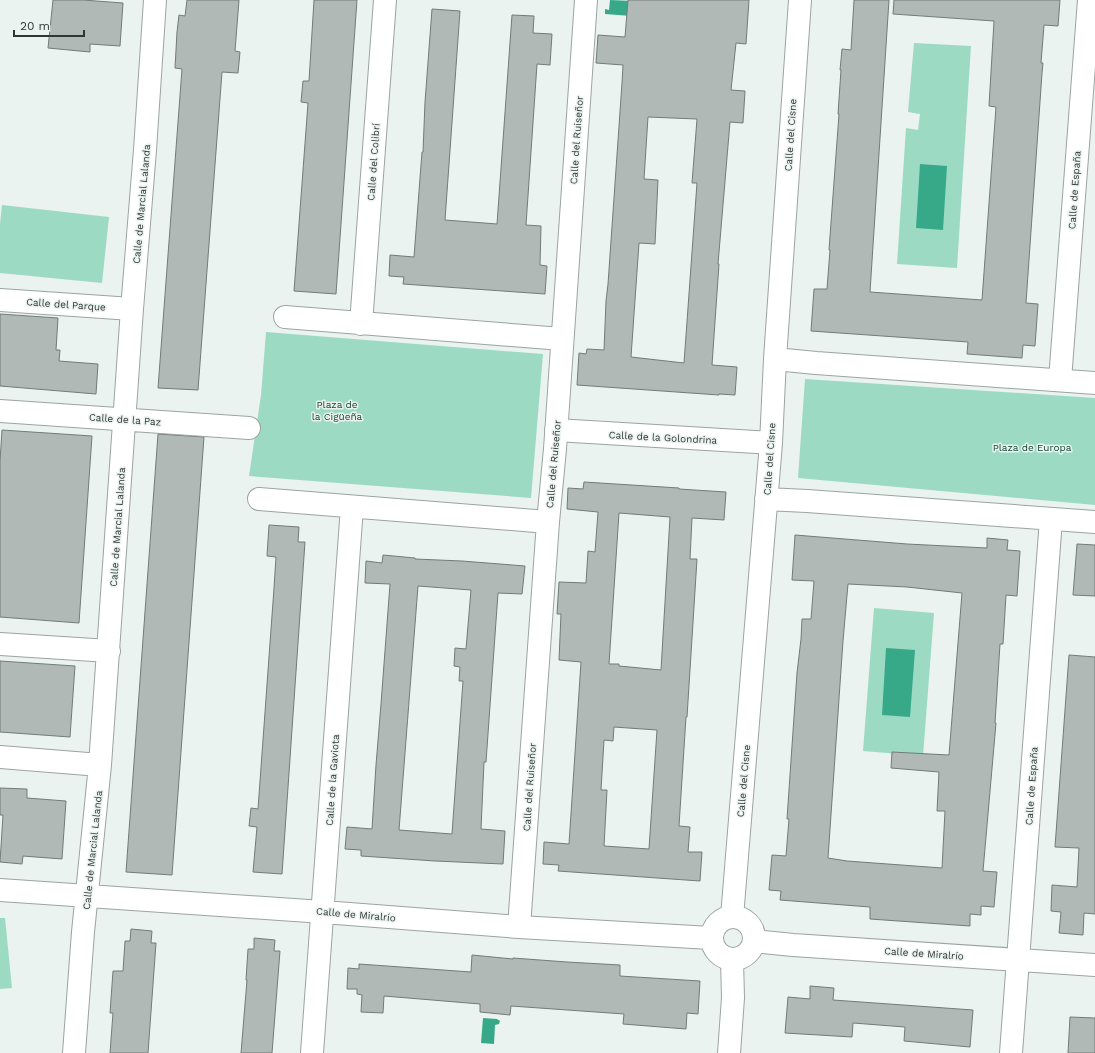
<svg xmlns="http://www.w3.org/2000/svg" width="1095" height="1053" font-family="'Work Sans',sans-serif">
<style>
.green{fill:#9cdac4}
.water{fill:#37a989}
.building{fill:#b0b9b5;stroke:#737b78;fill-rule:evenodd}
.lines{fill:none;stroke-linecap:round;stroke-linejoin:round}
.minor-casing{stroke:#9ba4a0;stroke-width:24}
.minor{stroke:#fff;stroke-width:22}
.labels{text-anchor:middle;stroke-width:3;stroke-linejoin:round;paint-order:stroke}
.street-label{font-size:10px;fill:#313533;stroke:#eaf3ef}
.park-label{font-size:10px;fill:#0d3e31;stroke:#eaf3ef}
</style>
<rect width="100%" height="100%" fill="#eaf3ef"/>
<path class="green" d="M914,43L971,46L957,268L897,264L906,128L918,130L920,114L908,112Z
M2,205L109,217L102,283L0,273V224Z
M266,332L543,354L531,498L249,476L261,395Z
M805,379L1095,398V505L798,478Z
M874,608L934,613L923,756L863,751Z
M0,918H5L12,988L0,989Z"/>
<path class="water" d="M610,0L632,1L631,16L605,14V9L609,10Z
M920,164L947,166L943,230L916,228Z
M886,648L915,650L910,717L882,715Z
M483,1018L497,1019L500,1021L499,1024L495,1025L494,1044L481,1043Z"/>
<path class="building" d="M53,0H83L123,3L120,46L90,44V52L48,48Z
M187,0H239L235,51L240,52L238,73L222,72L198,390L158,388L182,69L175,68L177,32L179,15L185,16Z
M314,0H357L336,294L294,291L308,103L301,102L303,81H309Z
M628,0H749L746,44L736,43L731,90L745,91L743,123L730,122L718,264H719L712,365L737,367L735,395L719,394V395L577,385L579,353L586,354L587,349L604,350L606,301L608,284L622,83L623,65L596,63L598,35L625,37ZM648,117L697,119L692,183H697L684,363L631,357L639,243L655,244L658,180L644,179Z
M854,0H889L870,292L982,300L996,107L989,106L994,21L893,14L894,0H1060L1058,26L1044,25L1041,63H1043L1042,73L1026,303L1038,304L1035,346L1023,345L1022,358L967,354L968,342L811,331L814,289H827L830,250H829L839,114H838L841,70H840L841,60L842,49L851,50Z
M432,9L460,11L445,220L497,224L512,15L534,16L533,33L552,34L550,65L537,64L526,225L541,226L540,265L547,266L545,294L403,284L404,277L389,276L390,255L414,257L422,152H423L425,102Z
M0,314L58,318L56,350H60L59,361L98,364L96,394L0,386Z
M2,430L92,436L79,623L0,617V461Z
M158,434L204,437L172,875L126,872Z
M584,482L679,488V489L726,492L724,520L692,518L690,559H697L687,717H686L679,826L690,827L688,852H702L700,881L558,871L559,865L543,864L544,842L569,844L581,662L559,660L561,614H557L559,582L586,583L588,551L595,552L598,512L567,509L568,488L583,489ZM619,513L670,517L661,670L619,666V664H609ZM614,727L657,730L649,849L604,846L607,790H601L604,740L613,741Z
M269,525L299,527L298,542H305L282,874L253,872L257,827L249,826L251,808L258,809L274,588L276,557L267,556Z
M795,535L907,544L987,548V538L1008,540L1007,550L1020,551L1017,596L1006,595L1003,644H1000L995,723H996L983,871L997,872L994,907L981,906V915L970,914V926L870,919V907L780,900L781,891L769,890L772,855L786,856L789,819H787L797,673L801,639L802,619H811L814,581L792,580ZM848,584L907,587L962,593L949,755L892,752L891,768L939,772L937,811H945L942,868L847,861L828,858L843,641Z
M1077,544L1095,545V596L1073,595Z
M383,555L415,558V559L462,561L525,566L522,594L498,593L486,762H484L481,829L505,831L503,864L435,861L361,856V850L345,849L347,827L372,829L376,765L381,704L390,584L365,583L366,561L382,563ZM418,586L471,590L466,649L455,648L454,666L460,667L459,681H463L452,834L399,830Z
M1069,655L1095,657V914L1084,913L1083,935L1059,933L1061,912L1051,911L1052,885L1077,887L1079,848L1055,847Z
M0,661L75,666L70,737L0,732Z
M0,788L27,789V798L66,801L62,859L23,856L22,864L0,862L3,815H0Z
M131,929L152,931L151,943H156L148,1053H110L113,1013H110L113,971H123L125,941H130Z
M254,938L275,940L274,951H280L272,1053H241L247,980H246L248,949H254Z
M472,955L513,959V958L567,962L620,965V976L700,981L698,1014L687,1013L686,1029L623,1024L624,1014L511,1006L510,1015L480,1012V1004L384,996L383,1013L361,1012L362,995L357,994V989H347L348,968L359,969V964L471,972Z
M810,986L834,988L833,1000L973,1010L970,1047L904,1041L905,1027L853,1023L852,1037L785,1033L788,997L810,999Z
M1070,1017L1095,1018V1053H1068Z"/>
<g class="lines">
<g class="minor-casing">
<path id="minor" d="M0,300L132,309
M285,317L562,339
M361,324L385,0
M775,359L816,363L1095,383
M1060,380L1089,0
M0,411L249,428
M556,430L771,443
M259,499L548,522
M766,499L807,501L1095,522
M0,644L109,651
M0,757L100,765
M0,890L323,912L519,927L711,938
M712 938a21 21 0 1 1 42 0a21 21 0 1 1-42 0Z
M732,917L771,443L775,359L800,0
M519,927L548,522L555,449L586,0
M754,941L793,945L1095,965
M74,1053L83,932L100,765L132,309L145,150L155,0
M312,1053L352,507
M729,1053L733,998L732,959
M1011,1053L1051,519"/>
</g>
<use href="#minor" class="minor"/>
</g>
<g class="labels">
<g class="street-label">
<text transform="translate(790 135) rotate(-86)" y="4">Calle del Cisne</text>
<text transform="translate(576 140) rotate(-86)" y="4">Calle del Ruiseñor</text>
<text transform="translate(373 162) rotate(-86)" y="4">Calle del Colibrí</text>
<text transform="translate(1074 190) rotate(-86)" y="4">Calle de España</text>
<text transform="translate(141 204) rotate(-85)" y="4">Calle de Marcial Lalanda</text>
<text transform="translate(66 304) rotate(4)" y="4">Calle del Parque</text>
<text transform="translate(125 419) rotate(4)" y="4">Calle de la Paz</text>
<text transform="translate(663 437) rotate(3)" y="4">Calle de la Golondrina</text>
<text transform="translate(769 459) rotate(-86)" y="4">Calle del Cisne</text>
<text transform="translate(553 464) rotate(-85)" y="4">Calle del Ruiseñor</text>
<text transform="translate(117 527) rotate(-86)" y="4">Calle de Marcial Lalanda</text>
<text transform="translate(332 780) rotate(-86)" y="4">Calle de la Gaviota</text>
<text transform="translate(743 781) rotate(-85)" y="4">Calle del Cisne</text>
<text transform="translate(1031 786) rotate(-86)" y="4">Calle de España</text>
<text transform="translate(529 787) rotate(-86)" y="4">Calle del Ruiseñor</text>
<text transform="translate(92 850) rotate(-84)" y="4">Calle de Marcial Lalanda</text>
<text transform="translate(356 914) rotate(5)" y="4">Calle de Miralrío</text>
<text transform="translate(924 953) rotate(4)" y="4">Calle de Miralrío</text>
</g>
<g class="park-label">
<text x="337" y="408">Plaza de<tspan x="337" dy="12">la Cigüeña</tspan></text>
<text x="1032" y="451">Plaza de Europa</text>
</g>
</g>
<path d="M14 30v6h70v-6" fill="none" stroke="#313533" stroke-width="2"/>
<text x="20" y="30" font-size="12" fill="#313533" stroke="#eaf3ef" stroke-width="3" paint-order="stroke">20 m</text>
</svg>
